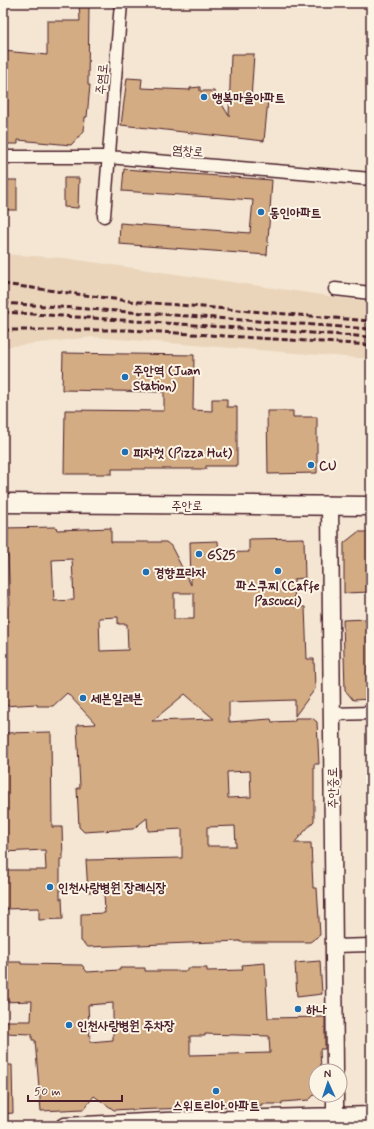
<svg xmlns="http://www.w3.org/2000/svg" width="374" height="1129" font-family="Mynerve,'Poor Story',sans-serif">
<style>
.built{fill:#ead5bb}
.building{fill:#d3ac84;stroke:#4a1f2b;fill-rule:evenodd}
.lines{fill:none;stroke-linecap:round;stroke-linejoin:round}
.minor-casing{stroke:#4a1f2b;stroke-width:15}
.tertiary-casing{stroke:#4a1f2b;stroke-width:19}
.secondary-casing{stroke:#4a1f2b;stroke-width:21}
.minor{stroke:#fcf5e5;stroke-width:12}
.tertiary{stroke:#fcf5e5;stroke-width:16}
.secondary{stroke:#fcf5e5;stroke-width:18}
.rail{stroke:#4a1f2b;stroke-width:3;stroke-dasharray:6 3;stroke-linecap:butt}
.poi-dot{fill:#1f6fb2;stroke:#fcf5e5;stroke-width:1.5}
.labels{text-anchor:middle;stroke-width:4;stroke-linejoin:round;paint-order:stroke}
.street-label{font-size:13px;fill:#4a1f2b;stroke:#fcf5e5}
.poi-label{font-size:13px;font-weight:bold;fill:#4a1f2b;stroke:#fcf5e5;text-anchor:start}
</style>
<rect width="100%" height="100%" fill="#f4e6d2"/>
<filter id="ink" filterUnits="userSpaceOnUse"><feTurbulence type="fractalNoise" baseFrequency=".025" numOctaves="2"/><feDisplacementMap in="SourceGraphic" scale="8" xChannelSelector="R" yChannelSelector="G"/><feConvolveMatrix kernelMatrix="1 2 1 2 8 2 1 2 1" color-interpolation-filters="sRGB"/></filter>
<g filter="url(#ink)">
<path class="built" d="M3,254L64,258L371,302V359L93,337L3,347Z"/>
<path class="building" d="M79,3H89L88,85H90L87,117H85L84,131L71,145L18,140V144H3V51L47,55V21H80Z
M231,54H254L251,99L268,100L264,141L121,125L127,78L142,79L141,88L190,90V88L200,87V91H214L229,116Z
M124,169L272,180L267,255L119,244L120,223L250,233L253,200L122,191Z
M64,178H79L78,208L64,207Z
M3,180H17V210H3Z
M63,353L194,355L193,410L212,411V399H227V407H237V466H206V469H112V474H64L65,410L164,411V392L62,390Z
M267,411H293V417H317V473L268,474Z
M56,527L57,530L111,528V542H166L171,546L191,585L190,542L218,541L219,553L249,552V539L304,538L305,578L294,579L295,607H305L307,659H314L315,689L295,716V700L229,702V722L271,719L272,722L295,721V718H312L317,722L319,764H314V821L294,843H311L313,888H317L320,935L310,942H240V941L88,947L81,941V914L105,913L104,891L88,892L86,860L182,858V829L148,831L147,818L133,829L84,832L79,827L77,788H80L77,725L96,724L67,693L53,706H37V704L3,706V606L10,605L8,556H3V528ZM72,559L74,600L54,601L52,560ZM174,593H194V619H174ZM118,617V624H127L128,650L100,651L99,618ZM185,694L214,719L152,721ZM250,771L251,797L228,798L227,772ZM235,826L236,846H207V827Z
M358,532H371V592L344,593V543Z
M367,619L371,620V699L353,700L345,690L343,620Z
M51,732L52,827H62L63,859H60V899L62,898L63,919L39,920V908L3,909V870H46L45,850L3,852V733Z
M320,961L322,994L297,997L295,963Z
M3,962H21V964L82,965L87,972L120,970V968H145V971H187V968H207V971L243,970L242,965L265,963L268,1018L325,1017V1049H320L321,1071H316V1093L309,1100L282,1102V1104H261V1106L242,1107V1106L132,1110V1109L114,1110L94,1096L84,1109L41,1111L35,1040H32V1034L3,1033V1021H31L32,1001L3,1002ZM113,1003V1040L90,1042L88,1005ZM205,1034L269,1036L270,1053L190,1055V1036H205Z
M3,1065H12L13,1113L3,1114Z"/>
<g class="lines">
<g class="minor-casing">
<path id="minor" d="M3,157H108L371,179
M104,216L121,3
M335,289L371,293
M332,714L371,713
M334,946L371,945"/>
</g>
<g class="tertiary-casing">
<path id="tertiary" d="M330,505L335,1071
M335,1095V1126
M64,1126L166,1121L371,1115"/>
</g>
<g class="secondary-casing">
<path id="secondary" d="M3,503L371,506"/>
</g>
<use href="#minor" class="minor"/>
<use href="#tertiary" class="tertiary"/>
<use href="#secondary" class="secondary"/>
<path class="rail" d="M3,284L129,301L371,321
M3,303L371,329
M3,312L371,337
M3,330H128L371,345"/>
</g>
</g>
<g class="poi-dot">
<circle cx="204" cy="97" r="4"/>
<circle cx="261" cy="212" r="4"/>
<circle cx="125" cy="377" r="4"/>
<circle cx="125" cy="452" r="4"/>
<circle cx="311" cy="465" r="4"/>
<circle cx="199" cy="554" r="4"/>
<circle cx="278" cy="571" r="4"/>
<circle cx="146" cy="572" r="4"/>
<circle cx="83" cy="698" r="4"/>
<circle cx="50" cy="887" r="4"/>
<circle cx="298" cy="1009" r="4"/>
<circle cx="69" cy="1025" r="4"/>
<circle cx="216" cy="1091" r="4"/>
</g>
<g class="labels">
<g class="street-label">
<text transform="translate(101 79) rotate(-85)" y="5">주염로</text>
<text transform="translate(188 150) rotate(5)" y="5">염창로</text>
<text x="187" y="510">주안로</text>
<text transform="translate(332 788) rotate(-91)" y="5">주안중로</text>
</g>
<g class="poi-label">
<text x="212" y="102">행복마을아파트</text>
<text x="269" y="217">동인아파트</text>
<text x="133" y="375">주안역 (Juan<tspan x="133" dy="15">Station)</tspan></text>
<text x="133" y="457">피자헛 (Pizza Hut)</text>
<text x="319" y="470">CU</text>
<text x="207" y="559">GS25</text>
<text x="154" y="577">경향프라자</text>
<text x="278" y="590" text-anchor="middle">파스쿠찌 (Caffe<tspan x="278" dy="15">Pascucci)</tspan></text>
<text x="91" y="703">세븐일레븐</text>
<text x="58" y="892">인천사랑병원 장례식장</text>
<text x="306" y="1014">하나</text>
<text x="77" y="1030">인천사랑병원 주차장</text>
<text x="216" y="1110" text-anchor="middle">스위트리아 아파트</text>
</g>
</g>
<rect width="374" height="1129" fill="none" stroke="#fcf5e5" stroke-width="16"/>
<rect x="8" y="8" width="358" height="1113" fill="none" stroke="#4a1f2b" stroke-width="1.5" filter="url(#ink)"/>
<g transform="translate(328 1083) rotate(357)"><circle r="19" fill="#fcf5e5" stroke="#b59f9b"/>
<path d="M0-3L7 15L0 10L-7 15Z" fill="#1f6fb2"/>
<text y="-6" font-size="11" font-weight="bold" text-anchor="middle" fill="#4a1f2b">N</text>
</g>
<path d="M28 1095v6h94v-6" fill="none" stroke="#4a1f2b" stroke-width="2"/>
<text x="34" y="1095" font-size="12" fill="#4a1f2b" stroke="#fcf5e5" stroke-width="3" paint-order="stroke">50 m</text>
</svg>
